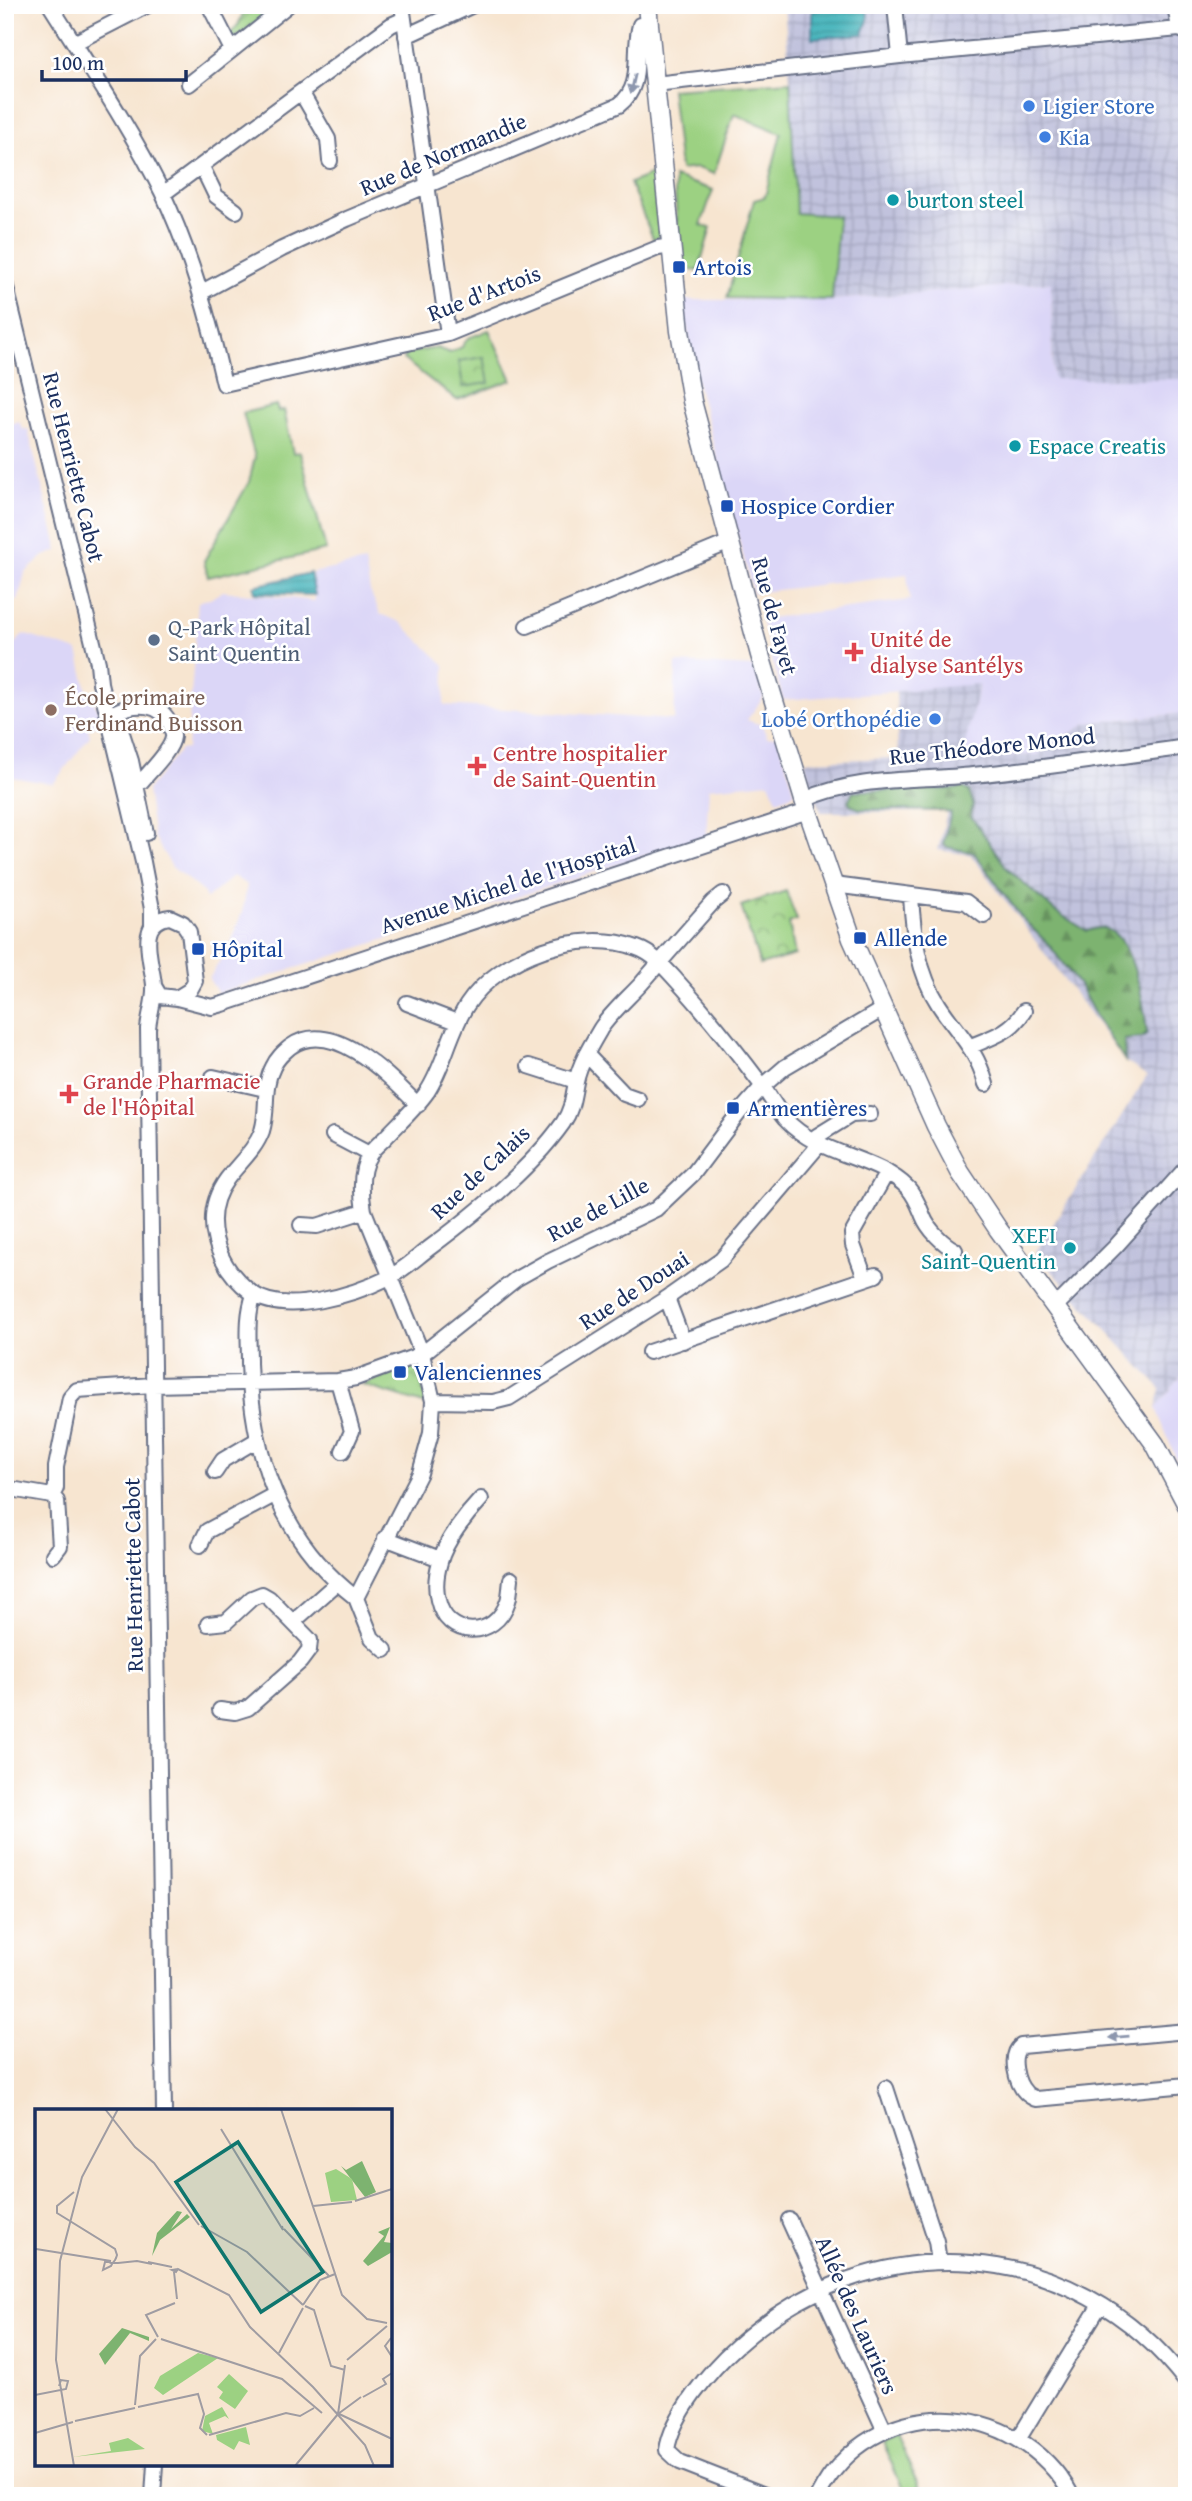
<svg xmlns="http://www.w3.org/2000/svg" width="1192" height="2501" font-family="'Gentium Book Plus',serif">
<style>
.built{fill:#dbd6f7}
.industrial{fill:url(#industrial-grid)}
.grass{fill:#9cd182;stroke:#5c8070;stroke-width:2}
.forest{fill:url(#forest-firs);stroke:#4c7167;stroke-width:2}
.park{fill:url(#park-crowns);stroke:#5c8070;stroke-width:2}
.garden{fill:url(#garden-furrows);stroke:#5c8070;stroke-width:2}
.water{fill:url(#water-rules);stroke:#30728c;stroke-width:2}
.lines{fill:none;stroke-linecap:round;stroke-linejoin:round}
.minor-casing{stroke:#686f86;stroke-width:18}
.major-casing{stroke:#686f86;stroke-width:21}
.minor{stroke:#fff;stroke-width:14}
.major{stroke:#fff;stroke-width:18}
.oneway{fill:#8d97ae}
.shop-dot{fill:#3f7fe0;stroke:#fff;stroke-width:2.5}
.culture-dot{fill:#0f9aa8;stroke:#fff;stroke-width:2.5}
.transit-dot{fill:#1a4fb4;stroke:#fff;stroke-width:2.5}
.service-dot{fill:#5c6f8a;stroke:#fff;stroke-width:2.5}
.health-dot{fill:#e0444e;stroke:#fff;stroke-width:2.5}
.education-dot{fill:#8d6e63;stroke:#fff;stroke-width:2.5}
.labels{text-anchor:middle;stroke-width:5;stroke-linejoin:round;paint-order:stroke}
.shop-label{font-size:23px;fill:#366cbe;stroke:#fff;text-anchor:start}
.street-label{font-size:23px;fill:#1b2f5e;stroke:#fff}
.culture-label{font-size:23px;fill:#0d838f;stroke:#fff;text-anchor:start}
.transit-label{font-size:23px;fill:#164399;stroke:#fff;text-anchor:start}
.service-label{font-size:23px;fill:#4e5e75;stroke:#fff;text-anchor:start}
.health-label{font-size:23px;fill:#be3a42;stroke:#fff;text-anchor:start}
.education-label{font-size:23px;fill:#785e54;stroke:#fff;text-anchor:start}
.inset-road{fill:none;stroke:#9f9ca2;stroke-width:2}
.view{fill:#0f766e;fill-opacity:0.15;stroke:#0f766e;stroke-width:3.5}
.inset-edge{fill:none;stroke:#1b2f5e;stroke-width:3.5}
</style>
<defs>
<pattern id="industrial-grid" width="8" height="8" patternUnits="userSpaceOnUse" patternTransform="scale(1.75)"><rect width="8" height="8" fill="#c1c2dd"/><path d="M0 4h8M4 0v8" fill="none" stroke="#a5a7c0"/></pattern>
<pattern id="forest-firs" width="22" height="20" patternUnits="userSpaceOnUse" patternTransform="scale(1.75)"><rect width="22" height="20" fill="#7db370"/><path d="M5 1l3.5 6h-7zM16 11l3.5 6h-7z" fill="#66925f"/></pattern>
<pattern id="park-crowns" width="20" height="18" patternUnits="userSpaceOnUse" patternTransform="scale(1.75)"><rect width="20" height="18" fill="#9cd182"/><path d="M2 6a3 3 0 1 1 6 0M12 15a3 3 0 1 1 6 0" fill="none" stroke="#7eaa6e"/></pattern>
<pattern id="garden-furrows" width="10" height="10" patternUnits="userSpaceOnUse" patternTransform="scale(1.75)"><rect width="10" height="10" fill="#9cd182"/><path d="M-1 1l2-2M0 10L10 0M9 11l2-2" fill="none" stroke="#7eaa6e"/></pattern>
<pattern id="water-rules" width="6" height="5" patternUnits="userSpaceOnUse" patternTransform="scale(1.75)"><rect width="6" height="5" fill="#44b4bb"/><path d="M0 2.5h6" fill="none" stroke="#38939b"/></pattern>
</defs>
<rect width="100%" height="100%" fill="#fff"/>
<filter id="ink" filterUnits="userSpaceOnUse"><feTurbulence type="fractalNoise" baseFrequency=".0143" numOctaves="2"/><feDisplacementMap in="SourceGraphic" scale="14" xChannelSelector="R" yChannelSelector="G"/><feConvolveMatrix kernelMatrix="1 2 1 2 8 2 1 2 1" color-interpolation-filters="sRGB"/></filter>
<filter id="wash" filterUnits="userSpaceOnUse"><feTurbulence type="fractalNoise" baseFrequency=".00686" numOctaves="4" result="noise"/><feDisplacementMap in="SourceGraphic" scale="28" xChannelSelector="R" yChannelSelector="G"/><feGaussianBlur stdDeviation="1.57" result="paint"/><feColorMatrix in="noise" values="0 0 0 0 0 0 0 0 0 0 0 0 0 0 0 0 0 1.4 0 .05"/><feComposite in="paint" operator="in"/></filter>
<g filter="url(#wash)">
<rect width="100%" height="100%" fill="#f7e5d0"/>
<path class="built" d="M1051,282L1053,379H1187V713L1087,723L1037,755L961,757L979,685L783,700L761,619L910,600L907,574L753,593L696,379L682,300H832Z
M19,422L23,429L28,430L58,551L44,556L25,573L18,601L5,598V425Z
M365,562L370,591L380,614L400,622L445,665L444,705L674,720L676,663L754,667L764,697L747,720L762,725L767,737L778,736L795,793L777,800L769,782L709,788L706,836L218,993L209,979L231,942L243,909L247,885L233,876L206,899L204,893L172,867L154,837L147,790L180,750L187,749L198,602L213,597L223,591L315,601L312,573Z
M23,634L78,651L87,690L92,696L103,724L88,728L90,736L53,784L5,776V656Z
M1187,1369V1487L1156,1408Z"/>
<path class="industrial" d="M784,5H1187V379H1053L1051,282L832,300L838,217L796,213L790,81Z
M979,684L962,757L1037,755L1087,723L1187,713V1369L1156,1408L1161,1389L1035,1253L1147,1076L1125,1061L971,855L938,850L947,812H821L804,761L898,758L896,691Z"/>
<path class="grass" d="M790,81L796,213L838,216L832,300L727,298L754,200L765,197L781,133L734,114L714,174L697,168L680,170L671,89Z
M657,172L661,233L654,241L630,183Z
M674,177L713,190L701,225L711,228L698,271L680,267Z
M489,330L512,380L457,400L403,359L407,353L437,348L450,353L462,347L468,338Z
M276,405L278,411L284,410L293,453L300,452L326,550L208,577L204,561L249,482L255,457L243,413Z
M896,2435L923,2496H906L882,2442Z"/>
<path class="forest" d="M962,787L969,791L973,803L971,816L1007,868L1055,911L1087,931C1092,930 1097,927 1102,928C1133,931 1145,1009 1147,1034L1142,1038L1124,1040L1125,1061L1096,1017L1079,985L1049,945L1022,918L974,853L947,847L943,844L951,813L942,811L860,809L852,806L848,801L853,791L956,789Z"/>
<path class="park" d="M484,357L489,383L463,387L459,361Z
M786,891L797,920L789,923L795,955L760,965L741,906Z
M416,1364L427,1405L362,1385Z"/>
<path class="garden" d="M247,5L277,6L234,39L230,34L238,25Z"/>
<path class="water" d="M840,5H867L868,20L863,34L812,38V11Z
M310,573L315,595L255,593L254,586Z"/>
</g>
<g filter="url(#ink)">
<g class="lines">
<g class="minor-casing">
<path id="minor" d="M50,5C89,67 130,127 162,192C191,253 209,319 224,384L448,334L658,248L672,246
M209,5L232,50L288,5
M402,5L448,334
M895,5L900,56
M1175,5L1179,29
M406,36L473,5
M74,43L148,5
M189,84L232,50
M655,84L900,56L1179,29L1187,32
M301,92L328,139L330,161
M202,167L216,196L236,211
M163,194L391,25L404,19
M5,283L98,663L100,683L143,862L152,909V925
M202,292L282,249L347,219L619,105C645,85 632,53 640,25L649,24
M527,626L730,542
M115,712C136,702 162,702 171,726C171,729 174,734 173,737C172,750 149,772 141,782L136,783
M120,727L131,761L146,833
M804,800C858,776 917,781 973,775C1045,768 1116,757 1187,747
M834,885L966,902L984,916
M911,896C913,933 918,973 939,1005C958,1034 976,1048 986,1084
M154,986L160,996L177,998L190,990L195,981L189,932L183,923L170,917C135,921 152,961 154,985C155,1000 149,1014 148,1029L164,2111
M177,998L212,1007L223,1004L808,811
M407,1003L457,1022
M971,1046C993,1037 1011,1032 1024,1011
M586,1054L624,1094L638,1099
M529,1066L576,1081
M213,1077L265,1089
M418,1105C390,1077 333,1016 290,1047C283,1053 277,1058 273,1067C262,1088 269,1109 262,1131C255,1150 239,1163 227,1179C199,1217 216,1266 252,1293C285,1317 355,1294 388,1278C402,1271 415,1259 428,1249C474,1215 530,1170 563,1123C572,1110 573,1097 576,1082C580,1063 591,1045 601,1028C612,1012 628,998 641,984C665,956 689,929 713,902L723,894
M333,1135L369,1154
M813,1141L817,1136L851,1115L870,1114
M301,1225L317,1226L364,1211
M865,1278L853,1245L852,1234L887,1172
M254,1295C246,1318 249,1339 249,1363C252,1456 280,1539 356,1598
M667,1298L683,1341
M1056,1306L1115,1247L1187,1167
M649,1352L876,1275
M338,1381L352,1431L343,1451
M433,1401L493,1402L509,1398L667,1298L721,1260L819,1145
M215,1472L223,1460L257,1440
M5,1488L52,1496L56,1488V1467L70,1398L77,1390L153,1385L338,1381L356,1378L422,1354L516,1279L548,1261L656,1209L693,1174L738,1114L763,1086L785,1067L883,1009
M52,1496L57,1501L60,1546L53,1555
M481,1499C467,1514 445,1541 440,1562C436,1575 435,1588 438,1600C446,1638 495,1641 508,1601C510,1595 510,1586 511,1579
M385,1538L440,1559
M200,1545L207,1531L274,1495
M293,1622L337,1583
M208,1624L226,1622L252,1598L262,1594L269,1598L310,1640L309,1650L300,1662L248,1708L235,1712L220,1710
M385,1650L372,1638L356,1598L420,1473L431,1433L433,1401L422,1354L364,1211C361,1193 360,1169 370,1154C373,1148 380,1143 384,1139C399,1123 415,1109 427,1092C445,1065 449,1032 467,1005C499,956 581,927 637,948C654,954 665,968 677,981C707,1014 734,1048 761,1084C769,1095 776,1108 785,1119C820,1157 875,1155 908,1188C916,1197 919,1206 923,1216C928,1229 943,1244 955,1250
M1187,2031L1021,2046C1009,2055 1016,2083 1026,2093C1026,2094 1035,2099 1036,2099L1187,2085
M886,2088L936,2241L939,2262
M789,2220L884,2429
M1019,2438L1100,2305
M153,2496L155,2464
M767,2496L680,2462L667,2450C672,2415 711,2369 737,2346C873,2223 1075,2235 1187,2383
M818,2496C871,2391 1017,2395 1072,2496"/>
</g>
<g class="major-casing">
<path id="major" d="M647,5L680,331L692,401L760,655L804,800L852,939L936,1126L960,1172L998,1229L1155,1444L1187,1505"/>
</g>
<use href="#minor" class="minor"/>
<use href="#major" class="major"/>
</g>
<defs><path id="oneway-solid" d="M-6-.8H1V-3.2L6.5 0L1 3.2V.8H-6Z" transform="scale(1.75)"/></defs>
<g class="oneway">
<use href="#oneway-solid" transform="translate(633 84) rotate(103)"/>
<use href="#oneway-solid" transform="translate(1119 2037) rotate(175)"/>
</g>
</g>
<g class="shop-dot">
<circle cx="1029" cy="106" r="7"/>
<circle cx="1045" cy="137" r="7"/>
<circle cx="935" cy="719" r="7"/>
</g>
<g class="culture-dot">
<circle cx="893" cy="200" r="7"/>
<circle cx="1015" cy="446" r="7"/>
<circle cx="1070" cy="1248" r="7"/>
</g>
<g class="transit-dot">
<rect x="672" y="260" width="14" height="14" rx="3.5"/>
<rect x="720" y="499" width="14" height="14" rx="3.5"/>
<rect x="853" y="931" width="14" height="14" rx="3.5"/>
<rect x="191" y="942" width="14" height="14" rx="3.5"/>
<rect x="726" y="1101" width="14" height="14" rx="3.5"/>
<rect x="393" y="1365" width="14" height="14" rx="3.5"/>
</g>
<circle class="service-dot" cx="154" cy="640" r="7"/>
<g class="health-dot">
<path d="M850.5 641.5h7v7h7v7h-7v7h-7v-7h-7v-7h7z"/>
<path d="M473.5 755.5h7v7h7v7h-7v7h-7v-7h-7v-7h7z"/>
<path d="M65.5 1083.5h7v7h7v7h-7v7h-7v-7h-7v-7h7z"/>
</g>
<circle class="education-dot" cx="51" cy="710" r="7"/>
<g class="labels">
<g class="shop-label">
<text x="1043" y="114">Ligier Store</text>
<text x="1059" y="145">Kia</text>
<text x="921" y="727" text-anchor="end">Lobé Orthopédie</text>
</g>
<g class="street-label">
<text transform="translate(443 154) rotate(-23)" y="8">Rue de Normandie</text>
<text transform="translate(484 293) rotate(-21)" y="8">Rue d'Artois</text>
<text transform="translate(74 467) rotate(76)" y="8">Rue Henriette Cabot</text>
<text transform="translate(775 616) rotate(75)" y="8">Rue de Fayet</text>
<text transform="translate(992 746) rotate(-6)" y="8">Rue Théodore Monod</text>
<text transform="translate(508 885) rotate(-18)" y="8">Avenue Michel de l'Hospital</text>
<text transform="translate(480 1172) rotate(-43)" y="8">Rue de Calais</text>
<text transform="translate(598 1209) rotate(-28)" y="8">Rue de Lille</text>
<text transform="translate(634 1290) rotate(-33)" y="8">Rue de Douai</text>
<text transform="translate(133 1575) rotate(-91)" y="8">Rue Henriette Cabot</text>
<text transform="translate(857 2315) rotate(66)" y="8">Allée des Lauriers</text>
</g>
<g class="culture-label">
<text x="907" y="208">burton steel</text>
<text x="1029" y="454">Espace Creatis</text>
<text x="1056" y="1243" text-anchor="end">XEFI<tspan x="1056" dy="26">Saint-Quentin</tspan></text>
</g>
<g class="transit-label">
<text x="693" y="275">Artois</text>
<text x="741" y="514">Hospice Cordier</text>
<text x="874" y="946">Allende</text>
<text x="212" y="957">Hôpital</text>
<text x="747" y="1116">Armentières</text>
<text x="414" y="1380">Valenciennes</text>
</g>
<g class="service-label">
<text x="168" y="635">Q-Park Hôpital<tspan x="168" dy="26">Saint Quentin</tspan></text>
</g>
<g class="health-label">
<text x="870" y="647">Unité de<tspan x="870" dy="26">dialyse Santélys</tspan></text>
<text x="493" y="761">Centre hospitalier<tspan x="493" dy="26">de Saint-Quentin</tspan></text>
<text x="83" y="1089">Grande Pharmacie<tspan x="83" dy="26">de l'Hôpital</tspan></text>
</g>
<g class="education-label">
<text x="65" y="705">École primaire<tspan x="65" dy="26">Ferdinand Buisson</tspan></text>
</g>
</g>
<g transform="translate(35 2109)">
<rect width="357" height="357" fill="#f7e5d0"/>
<path d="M163,244L183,249L128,286L119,279L125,267ZM93,329L110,340L38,348L76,342L74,334Z" fill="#9cd182"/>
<path d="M327,52L341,83L330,88L306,57L311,61ZM142,102L147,103L136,120L152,105L155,108L125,131L117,147L122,124ZM355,118L349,133L357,134V143L333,157L328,152L349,127L343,123ZM87,219L114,228V232L95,224L70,256L64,245Z" fill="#7db370"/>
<path d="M301,60L317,70L322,91L296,93L290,64ZM211,318L215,336L204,332L199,341L182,331L181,326Z" fill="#9cd182"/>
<path d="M194,265L213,282L200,300L184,289L188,283L182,278ZM187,298L194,310L190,307L174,314L178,325L167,322L170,307Z" fill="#9cd182"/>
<path class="inset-road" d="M70,0L100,38L119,54L164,116M246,0L307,186L332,210L352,214M186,20L248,121L247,117M39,83L22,97V104L80,140L82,146L81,149L80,151L77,155L76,157L68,161L70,153H74L76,154H83L102,152L117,155M320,92L357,80M278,97L317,93M166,117L212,143L268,196M249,120L294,167M1,140L76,152M113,153L137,158M143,160L137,161L141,163L143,160L194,186L215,218L278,278L330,336L339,357M139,163L142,190M268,196L285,171L300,165M270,197L279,201L296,257L310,261M123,228L111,206L140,194M356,229L350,237L357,248M126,230L247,270L287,304M244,244L268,199M312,251L352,217M0,286L31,280L33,272L26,271L24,277M328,288L351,275L348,270L357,264M100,296L105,247L121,230M103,298L163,285L169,305L165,319L172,326M300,303L357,330M303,305L326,288M303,305L310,256M40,312L100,299M0,324L38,313M174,326L251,304L265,307L279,299M39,357L21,251L25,152L47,68L83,0M260,357L303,305"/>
<path class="view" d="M203,33L288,163L226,203L141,73Z"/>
<rect width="357" height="357" class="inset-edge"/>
</g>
<rect width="1192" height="2501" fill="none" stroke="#fff" stroke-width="28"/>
<path d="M42 70v10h144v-10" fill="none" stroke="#1b2f5e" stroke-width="3.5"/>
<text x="52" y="70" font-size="21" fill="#1b2f5e" stroke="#ffffff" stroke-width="5" paint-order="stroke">100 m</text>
</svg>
